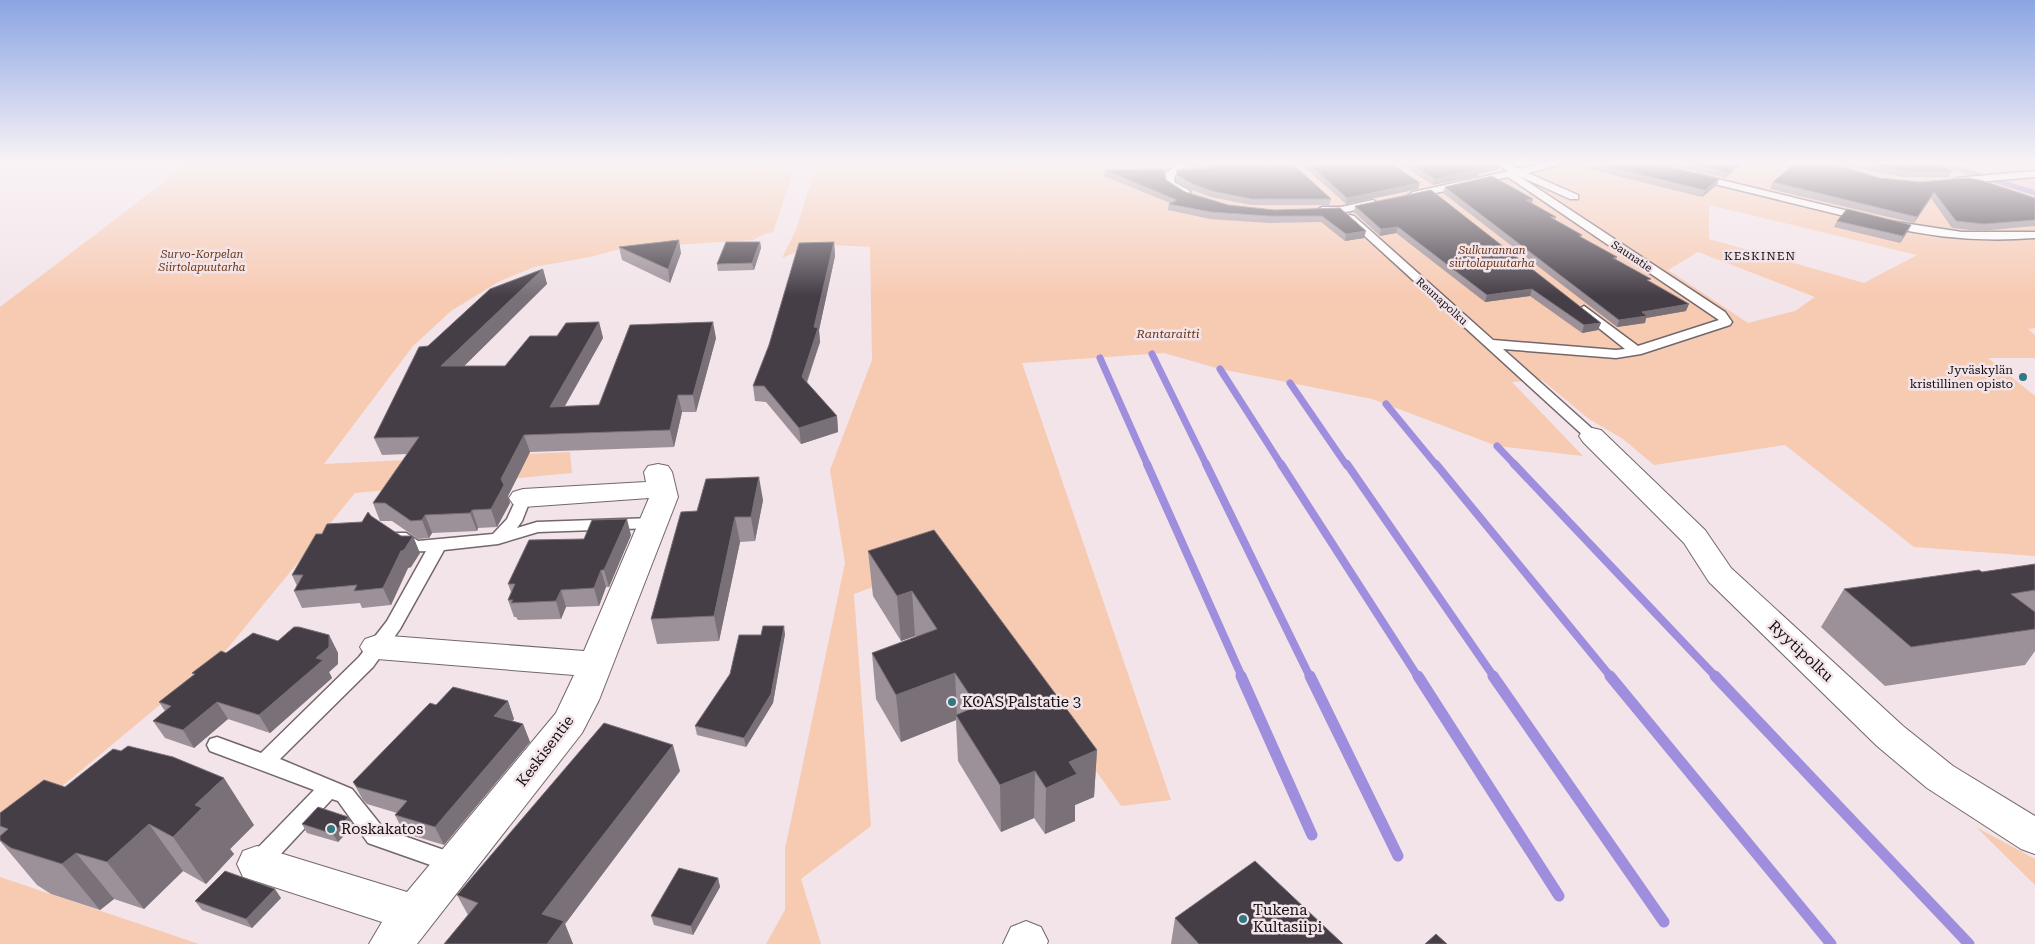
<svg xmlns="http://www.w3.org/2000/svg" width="2035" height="944" font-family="'Roboto Serif',serif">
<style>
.green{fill:#f7cab2;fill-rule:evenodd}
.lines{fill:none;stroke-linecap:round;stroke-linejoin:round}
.stream-far3{stroke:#9f8edd;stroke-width:5}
.stream-far2{stroke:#9f8edd;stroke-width:7}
.stream-far1{stroke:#9f8edd;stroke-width:8}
.stream{stroke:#9f8edd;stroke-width:11}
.lane-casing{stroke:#73676c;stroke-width:3}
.street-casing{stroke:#73676c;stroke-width:2}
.lane{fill:#fff;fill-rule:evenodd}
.street{fill:#fff;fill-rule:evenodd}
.wall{fill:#9c9198}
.shaded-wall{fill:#797078}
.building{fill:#453e47;stroke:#797078}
.poi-dot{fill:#307981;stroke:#f2e4e9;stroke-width:2}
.labels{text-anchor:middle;stroke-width:5;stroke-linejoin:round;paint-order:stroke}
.far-park-label{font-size:11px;font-style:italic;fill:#6b3615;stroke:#f2e4e9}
.far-street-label{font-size:11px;fill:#140f11;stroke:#f2e4e9}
.far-quarter-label{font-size:12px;letter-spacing:1px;fill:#140f11;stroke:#f2e4e9}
.park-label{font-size:12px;font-style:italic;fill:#6b3615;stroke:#f2e4e9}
.poi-label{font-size:12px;fill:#140f11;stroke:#f2e4e9;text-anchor:end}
.near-street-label{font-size:15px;fill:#140f11;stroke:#f2e4e9}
.near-poi-label{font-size:15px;fill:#140f11;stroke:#f2e4e9;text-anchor:start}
</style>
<rect width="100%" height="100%" fill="#f2e4e9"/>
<path class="green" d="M188,164H2035V328L2028,329L2035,335V358H1988L2035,396V556L1914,547L1785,445L1654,465L1623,439L1589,419L1542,380L1512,382L1583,456L1497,446L1372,399L1220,369L1164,353L1022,363L1171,800L1121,806L946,560L854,594L871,826L801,879L821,944H766L785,910V849L845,563L830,470L872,360L870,247L815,244L782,258L796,230L815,169L794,170L773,232L764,234L753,240L624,248L590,257L534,267L498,282L451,311L413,346L324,464L570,452L572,473L355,493L227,649L0,838V307ZM1709,205L1917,255L1864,283L1709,239ZM1698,252L1815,297L1795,311L1748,323L1668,270Z
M1976,827L2035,859V885Z
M0,877L199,944H0Z"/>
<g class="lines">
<path class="stream-far3" d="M1943,164L2035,193"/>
<path class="stream-far2" d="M1152,354L1207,466
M1100,358L1148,466
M1220,369L1282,466
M1290,383L1347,466
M1386,404L1437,466
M1497,446L1516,466"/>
<path class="stream-far1" d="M1147,464L1242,677
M1206,464L1310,677
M1281,464L1418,677
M1347,464L1494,677
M1436,464L1611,677
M1514,464L1716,677"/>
<path class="stream" d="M1241,676L1312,835
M1310,676L1398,856
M1418,676L1559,896
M1493,676L1664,922
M1610,676L1831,944
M1715,676L1969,944"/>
<g class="lane-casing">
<path id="lane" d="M1177,164H1187L1175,175L1174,182L1190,191V195H1184L1164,183L1165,174Z
M1496,164H1508L1520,169L1543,164H1561L1528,173L1578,195V199H1570L1519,176L1725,312L1732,322L1730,325L1641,354L1616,358L1503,349L1597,433L1599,436L1597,439H1587L1345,218L1350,215L1354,216L1493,340L1616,350L1625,349L1580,313L1578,310L1584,306L1638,346L1719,320L1508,177L1413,198L1408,195L1413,192L1509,171Z
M2035,171V177L1956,184L1951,181L1956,178Z
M1697,174L1869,216L1870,218L1865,221L1694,179L1692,177Z
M1373,200L1378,203L1377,205C1363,208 1328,219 1317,210L1322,207H1341Z
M1890,221L1962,232H2035V238C1985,242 1935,238 1886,226V222Z
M523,493L531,498L522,521L517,528L537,522L653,518L661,523L653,528L538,532L498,544L444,550L400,629L373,667L280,759L352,789L384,829L464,857L467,864L464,871L456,874L368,843L338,801L332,799L265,871L257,874L249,871L246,864L249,857L314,790L210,751L207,745L210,739L217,737L261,753L359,657L387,621L426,551C413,552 400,549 392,537L394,533H406L418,541L493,534L507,519L518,495Z"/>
</g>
<g class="street-casing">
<path id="street" d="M1592,428L1601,430L1705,530L1731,568L1903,726L1953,766L2035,816V854L2021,849L1927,788L1877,746L1709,582L1684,543L1583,442L1579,436L1583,430Z
M658,464L668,466L672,472L678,497L599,700L582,733L417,944H369L382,922L243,877L237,864L243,851L257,846L407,892L556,713L574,675L377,659L365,655L360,647L365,639L377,635L584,651L649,498L523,507L513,504L509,498L513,492L523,489L646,482L644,472L648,466Z
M1026,921L1041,927L1048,941L1047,944H1003L1011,927Z"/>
</g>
<use href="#lane" class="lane"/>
<use href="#street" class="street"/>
</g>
<path class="wall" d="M1189,164H1293L1331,199L1329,205H1251L1211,197L1192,190L1176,181L1177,170L1201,169Z
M1301,164H1392L1418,189L1346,204Z
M1400,164H1499L1498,169L1479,174L1478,176L1433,185Z
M1590,164H1659L1717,185L1702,197L1589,169Z
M1665,164H1742L1725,178Z
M1794,164H1901L1952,171L1948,177H1903L1834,164L1879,178L2035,198V226L1980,231L1952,228L1931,198L1914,223L1770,189L1773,182Z
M1105,170L1166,180L1185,192L1228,205L1274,210L1340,208L1364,238L1345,241L1321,222L1269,223L1210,219L1168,210L1169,204L1170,203L1104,176Z
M1445,187L1533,199L1532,203L1556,217L1555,220L1582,235L1581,237L1617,257L1616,259L1650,282L1686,311L1646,318L1645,323L1617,327L1443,193Z
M1431,190L1598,330L1582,333L1530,296L1485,302L1396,233L1380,236L1354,212L1355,206Z
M1837,221L1911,225L1908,231L1900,243L1834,227Z
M760,242L761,248L754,270L718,271L717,264Z
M834,242L835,256L819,330L820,342L807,383L837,416L838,432L801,444L766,402L755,401L753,386Z
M619,247L681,253L670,283L622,260Z
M543,269L547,284L464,366H505L557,336L599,322L603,338L564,406L599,405L716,338L696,412H682L674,447L530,452L508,496L510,503L497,527L478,528L477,531L432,533L429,538L418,539L392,521H380L373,503L407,454L382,455L374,438L428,346Z
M763,500L755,541L740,542L719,641L657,644L651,619L697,511Z
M371,516L420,553L411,567L408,568L391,605L362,608L360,603L302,608L294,591L297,586L292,575L362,522Z
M631,535L609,587H606L599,606L566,607L561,619L518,620L516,617H514L508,600L511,592L508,584L584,539Z
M868,551L1097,750L1094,797L1075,805V821L1045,834L1034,818L1001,832L958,761L956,720L901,742L876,699L872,653L916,637L915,636L901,641L873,596Z
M2035,564V651L2025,665L1885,686L1821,627L1844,589L1982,572Z
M785,634L773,703L746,747L697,735L695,726Z
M329,635L338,653V664L329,672L332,678L270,733L228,719L194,748L165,738L153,721L165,711L159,702L194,675L192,673L226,653L278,641Z
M508,701L514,719L512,721L523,724L530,742L444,845L404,833L395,815L397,813L367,804L363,800L353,782L436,705Z
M121,751L254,825L230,849L234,854L206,884L183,871L144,909L114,899L100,910L51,894L37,885L0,841V813L65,787Z
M680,771L565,924L573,944H444L468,915L457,895Z
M348,817L353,826L338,842L307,833L302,824Z
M718,878L720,887L693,935L654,925L651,916Z
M281,898L252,928L202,910L195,901Z
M1175,918L1343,944H1171Z"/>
<path class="shaded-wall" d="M1495,164H1499L1498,169L1479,174L1478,176L1433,185L1435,179Z
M1737,164H1742L1725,178L1727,172Z
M1719,179L1717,185L1702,197L1705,190Z
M1420,183L1418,189L1346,204L1347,198Z
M1934,192L1931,198L1914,223L1917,217Z
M1533,199L1531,205L1526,200Z
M1911,225L1908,231L1900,243L1903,236Z
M1398,227L1396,233L1380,236L1381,229Z
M1366,231L1364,238L1345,241L1346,234Z
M679,240L681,253L670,283L668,269Z
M760,242L761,248L754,270L752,263Z
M834,242L835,256L819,330L820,342L803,392L802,377L814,327Z
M543,269L547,284L447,383L441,366Z
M1532,289L1530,296L1485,302L1487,295Z
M1689,304L1686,311L1646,318L1645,323L1617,327L1619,320L1642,312Z
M599,322L603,338L555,424L550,407Z
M713,322L716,338L696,412L693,395Z
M1601,323L1598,330L1582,333L1584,325Z
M678,395L682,412L674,447L670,430Z
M837,416L838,432L801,444L799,428Z
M524,435L530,452L508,496L510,503L497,527L491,509L501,479Z
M759,477L763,500L755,541L751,517Z
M472,510L478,528L477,531L470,513Z
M425,515L432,533L429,538L422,520Z
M735,517L740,542L719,641L714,616Z
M627,519L631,535L609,587L604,570Z
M413,536L420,553L411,567L408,568L391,605L383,588L401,551Z
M601,570L606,587L599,606L594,588Z
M561,590L566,607L561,619L556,601Z
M912,591L915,636L901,641L897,596Z
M784,626L785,634L773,703L746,747L744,738Z
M329,635L338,653V664L329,672L332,678L270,733L259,715L316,658Z
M955,673L957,717L956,715V720L901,742L896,695Z
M508,701L514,719L501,734L494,716Z
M217,702L228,719L194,748L183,730Z
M523,724L530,742L444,845L435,827Z
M673,745L680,771L565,924L573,944H547L542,914Z
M1097,750L1094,797L1075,805V821L1045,834L1046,788L1069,762Z
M1035,771L1034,818L1001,832L1000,785Z
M224,778L254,825L230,849L234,854L206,884L173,837L195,805Z
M348,817L353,826L338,842L333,834Z
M149,824L183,871L144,909L107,862Z
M76,853L114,899L100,910L62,864Z
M718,878L720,887L693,935L691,926Z
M275,889L281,898L252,928L246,919Z"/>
<path class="building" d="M1206,164H1293L1331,199H1252L1212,191L1193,184L1177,175V170L1216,168Z
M1309,164H1392L1420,183L1347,198Z
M1411,164H1495L1478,168L1480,169L1435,179Z
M1598,164H1659L1719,179L1705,190Z
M1693,164H1737L1727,172Z
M1794,164H1833L1879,178L1920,182L1968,178L1980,180L2035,198V220L1984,224L1956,221L1934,192L1917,217L1773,182Z
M1870,164H1901L1907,165L1919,164H1935L1952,171H1906Z
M1164,169L1166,180L1185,192L1228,205L1274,210L1340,208L1366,231L1346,234L1322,216H1270L1211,212L1169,204L1177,200L1105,170Z
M1492,176L1533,199L1526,200L1556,217H1550L1582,235L1579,236L1617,257L1613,258L1651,279L1647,280L1689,304L1642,312L1647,316L1619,320L1445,187Z
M1431,190L1601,323L1584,325L1532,289L1487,295L1398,227L1381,229L1355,206Z
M1847,209L1911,225L1903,236L1837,221Z
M679,240L668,269L619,247Z
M726,242H760L752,263L717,264Z
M834,242L814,327L818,328L802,377L837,416L799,428L764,386H753L769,345L799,243Z
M543,269L441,366H505L530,336H557L566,323L599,322L550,407L599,405L630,325L713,322L693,395H678L670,430L524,435L501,479L504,485L491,509L472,510L470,513L425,515L422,520L411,521L385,503H373L419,437L374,438L419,347L428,346L490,289Z
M759,477L751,517H735L714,616L651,619L681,512L697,511L706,479Z
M368,512L371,516L401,536H413L404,550L401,551L383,588L354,591L357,585L294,591L303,575H292L316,534H322L327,524L362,522Z
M627,519L604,570H601L594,588L561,590L556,601L511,603L513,600H508L515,584H508L529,540L584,539L592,520Z
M934,530L1097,750L1069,762L1077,774L1046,788L1035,771L1000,785L956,715L977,706L955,673L896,695L872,653L937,629L912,591L897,596L868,551Z
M2035,564V590L2011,594L2035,612V629L1911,647L1844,589L1979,570L1982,572Z
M763,626H784L771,694L744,738L695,726L730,674L739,635H761Z
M294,627H299L329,635V647L316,658L323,660L259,715L217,702L183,730L153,721L171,706L159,702L195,674L192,673L221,651L226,653L253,633L278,641Z
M453,687L508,701L494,716L523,724L435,827L395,815L407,801L357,787L353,782L430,703L436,705Z
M604,723L673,745L542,914L564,921L547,944H444L478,903L457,895Z
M128,746L173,757L224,778L195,805L202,808L173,837L149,824L107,862L76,853L62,864L11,848L0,840V836L8,829L0,826V813L44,780L65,787L113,749L121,751Z
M318,807L348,817L333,834L302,824Z
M1255,861L1343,944H1199L1175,918Z
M679,868L718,878L691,926L651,916Z
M225,871L275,889L246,919L195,901Z
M1436,934L1447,944H1425Z"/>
<linearGradient id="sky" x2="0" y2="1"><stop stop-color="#8ba5e4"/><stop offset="0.55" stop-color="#f9f3f5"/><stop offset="1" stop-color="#f9f3f5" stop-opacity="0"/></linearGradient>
<rect width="2035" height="296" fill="url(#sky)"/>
<g class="poi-dot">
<circle cx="2023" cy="377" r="5"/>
<circle cx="952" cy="702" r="5"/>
<circle cx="331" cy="829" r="5"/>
<circle cx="1243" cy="919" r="5"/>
</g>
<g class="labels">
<g class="far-park-label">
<text x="1492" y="254">Sulkurannan<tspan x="1492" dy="13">siirtolapuutarha</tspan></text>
<text x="202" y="258">Survo-Korpelan<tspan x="202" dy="13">Siirtolapuutarha</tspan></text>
</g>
<g class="far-street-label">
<text transform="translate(1632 256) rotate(34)" y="4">Saunatie</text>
<text transform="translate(1442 301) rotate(42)" y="4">Reunapolku</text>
</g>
<g class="far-quarter-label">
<text x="1760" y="260">KESKINEN</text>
</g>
<g class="park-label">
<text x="1168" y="338">Rantaraitti</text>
</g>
<g class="poi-label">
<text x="2013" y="374">Jyväskylän<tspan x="2013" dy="14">kristillinen opisto</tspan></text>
</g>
<g class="near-street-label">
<text transform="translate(1801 651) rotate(43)" y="5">Ryytipolku</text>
<text transform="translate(545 751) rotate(-53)" y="5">Keskisentie</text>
</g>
<g class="near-poi-label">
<text x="962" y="707">KOAS Palstatie 3</text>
<text x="341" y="834">Roskakatos</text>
<text x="1253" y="915">Tukena<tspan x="1253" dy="17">Kultasiipi</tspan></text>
</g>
</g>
</svg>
